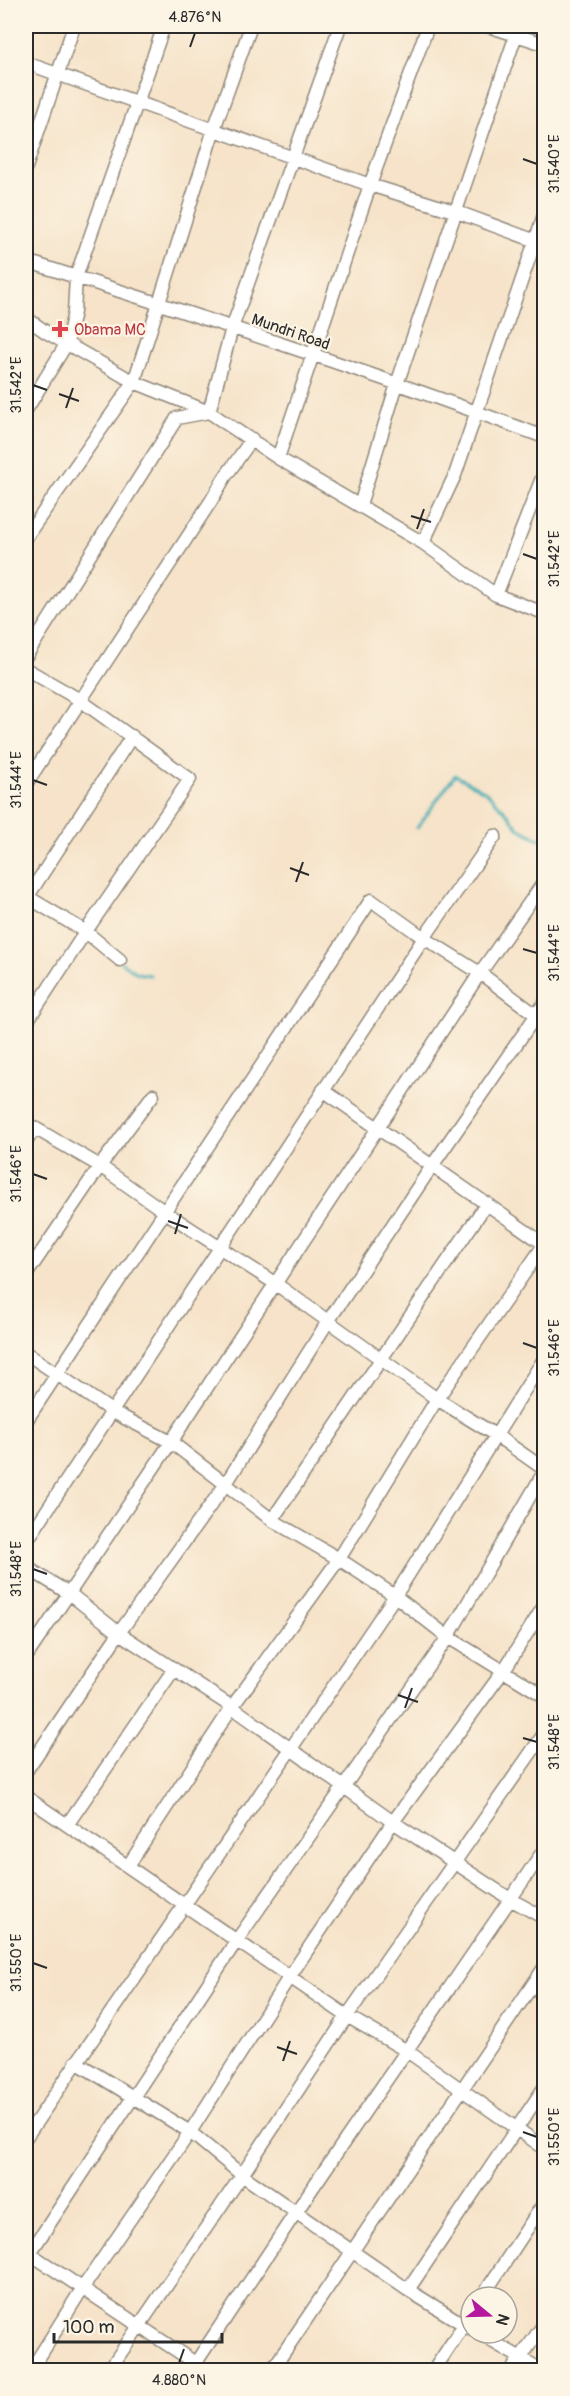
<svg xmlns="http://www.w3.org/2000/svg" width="570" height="2396" font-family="Pangolin,sans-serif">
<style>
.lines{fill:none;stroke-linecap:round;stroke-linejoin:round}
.stream{stroke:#3bacb5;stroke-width:3}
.street-casing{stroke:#90877a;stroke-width:15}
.street{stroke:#fff;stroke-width:12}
.ticks{fill:none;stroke:#2b2b2b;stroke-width:2}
.health-dot{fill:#e0444e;stroke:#fcf5e5;stroke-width:2}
.labels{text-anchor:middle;stroke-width:4.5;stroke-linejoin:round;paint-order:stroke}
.health-label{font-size:16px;fill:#be3a42;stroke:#fcf5e5;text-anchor:start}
.street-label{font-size:16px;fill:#2b2b2b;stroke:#fcf5e5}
.neatline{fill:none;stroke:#2b2b2b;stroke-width:2}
.ticks-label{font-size:15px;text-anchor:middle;fill:#2b2b2b}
</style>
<rect width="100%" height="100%" fill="#fcf5e5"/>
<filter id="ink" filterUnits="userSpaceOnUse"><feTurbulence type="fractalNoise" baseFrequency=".0167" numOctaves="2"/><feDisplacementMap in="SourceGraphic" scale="12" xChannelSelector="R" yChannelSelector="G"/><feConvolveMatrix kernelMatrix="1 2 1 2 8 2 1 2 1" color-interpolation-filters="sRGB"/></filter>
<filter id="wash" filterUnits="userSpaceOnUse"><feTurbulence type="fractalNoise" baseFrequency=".008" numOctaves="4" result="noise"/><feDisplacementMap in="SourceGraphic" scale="24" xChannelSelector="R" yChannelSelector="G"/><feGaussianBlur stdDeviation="1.35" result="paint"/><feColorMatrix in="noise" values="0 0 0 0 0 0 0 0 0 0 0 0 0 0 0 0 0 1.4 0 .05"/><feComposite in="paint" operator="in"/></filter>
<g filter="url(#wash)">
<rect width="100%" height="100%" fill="#f6e3c9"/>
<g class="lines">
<path class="stream" d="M417,828L455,775L486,792L509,815L518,828L541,840H544
M41,912L64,925
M122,963L137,973L150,975"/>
</g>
</g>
<g filter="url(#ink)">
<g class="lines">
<g class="street-casing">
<path id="street" d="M488,26L544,44
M26,63L370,185L457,212L544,244
M26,167L74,26
M26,261C199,316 374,373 544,437
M26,318L46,332L134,382L209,412L278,458L423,543L496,595L544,613
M26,410L67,343L74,312L76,277L164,26
M278,458L370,185L428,26
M360,505L397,384L519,26
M26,537L134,382L214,129L251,26
M423,543L455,475L544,215
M496,595L544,473
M26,656L177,418L209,412L232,328L340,26
M26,669L80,700L190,779L82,937L26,1023
M26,784L211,501L225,477L252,439
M26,896L86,932L120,960
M26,899L132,736
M323,1090L544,1244
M26,1123L100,1166L165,1212L276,1284L437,1399L497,1436L544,1469
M26,1142L34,1129
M26,1275L100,1166L153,1095
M26,1353L113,1412L171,1442L272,1520L339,1559L395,1596L448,1637L544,1696
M26,1421L371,900L424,938L480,973L544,1021
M272,1520L487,1203
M26,1542L424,938L495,836
M26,1567L70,1594L119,1633L232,1707L393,1822L510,1899L544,1918
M26,1657L171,1442L480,973L544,882
M26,1771L119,1633L225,1485L327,1323L432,1166L544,1004
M26,1797L347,2016L407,2051L544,2148
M67,1825L174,1669
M128,1866L232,1707L339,1559L437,1399L544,1245
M76,2062L190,2132L242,2175L408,2290L471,2329
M26,2137L395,1596L544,1359
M26,2251L206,2370
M26,2259L237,1940L448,1637L544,1472
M408,2290L544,2088
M482,2297L544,2203
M478,2333L541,2370
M31,2370L82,2289L190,2132L290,1976L393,1822L504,1670L544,1606
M109,2370L242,2175L347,2016L544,1734
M191,2370L296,2212L544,1850
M272,2370L544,1968
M434,2370L471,2314
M512,2370L544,2324"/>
</g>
<use href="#street" class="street"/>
</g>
</g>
<path class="ticks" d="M190,47L195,33M523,159L537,164M33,385L47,390M59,394L79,401M66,408L73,388M411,516L431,522M417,529L424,509M523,554L537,559M33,780L47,785M290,868L309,875M296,882L303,862M523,949L537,953M33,1174L47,1179M168,1221L188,1228M175,1234L181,1214M523,1343L537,1348M33,1569L47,1574M398,1695L418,1702M405,1708L412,1688M523,1738L537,1742M33,1963L47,1968M277,2047L297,2054M283,2061L290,2041M523,2132L537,2137M179,2363L184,2349"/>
<path class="health-dot" d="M57 320h6v6h6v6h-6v6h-6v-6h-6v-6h6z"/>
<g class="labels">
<g class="health-label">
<text x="74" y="335">Obama MC</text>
</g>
<g class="street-label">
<text transform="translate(291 331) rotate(19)" y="6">Mundri Road</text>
</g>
</g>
<rect width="570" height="2396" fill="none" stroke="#fcf5e5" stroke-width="66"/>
<g transform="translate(489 2315) rotate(109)"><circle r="28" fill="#fcf5e5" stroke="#a8a49b" stroke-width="1.5"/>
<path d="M0-4.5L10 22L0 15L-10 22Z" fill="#b5179e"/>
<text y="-9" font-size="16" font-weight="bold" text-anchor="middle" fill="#2b2b2b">N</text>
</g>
<path d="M54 2333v9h168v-9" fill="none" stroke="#2b2b2b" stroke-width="3"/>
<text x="63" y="2333" font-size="18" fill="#2b2b2b" stroke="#fcf5e5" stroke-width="4.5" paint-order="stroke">100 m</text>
<rect x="33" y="33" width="504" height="2330" class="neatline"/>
<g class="ticks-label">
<text x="195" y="22">4.876°N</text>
<text transform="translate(554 164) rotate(-90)" y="5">31.540°E</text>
<text transform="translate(16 385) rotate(-90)" y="5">31.542°E</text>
<text transform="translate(554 559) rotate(-90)" y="5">31.542°E</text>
<text transform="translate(16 780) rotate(-90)" y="5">31.544°E</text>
<text transform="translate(554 953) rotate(-90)" y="5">31.544°E</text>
<text transform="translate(16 1174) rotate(-90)" y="5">31.546°E</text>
<text transform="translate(554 1348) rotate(-90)" y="5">31.546°E</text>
<text transform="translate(16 1569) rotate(-90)" y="5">31.548°E</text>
<text transform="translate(554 1742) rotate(-90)" y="5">31.548°E</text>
<text transform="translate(16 1963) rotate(-90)" y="5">31.550°E</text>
<text transform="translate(554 2137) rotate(-90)" y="5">31.550°E</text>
<text x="179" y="2385">4.880°N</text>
</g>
</svg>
